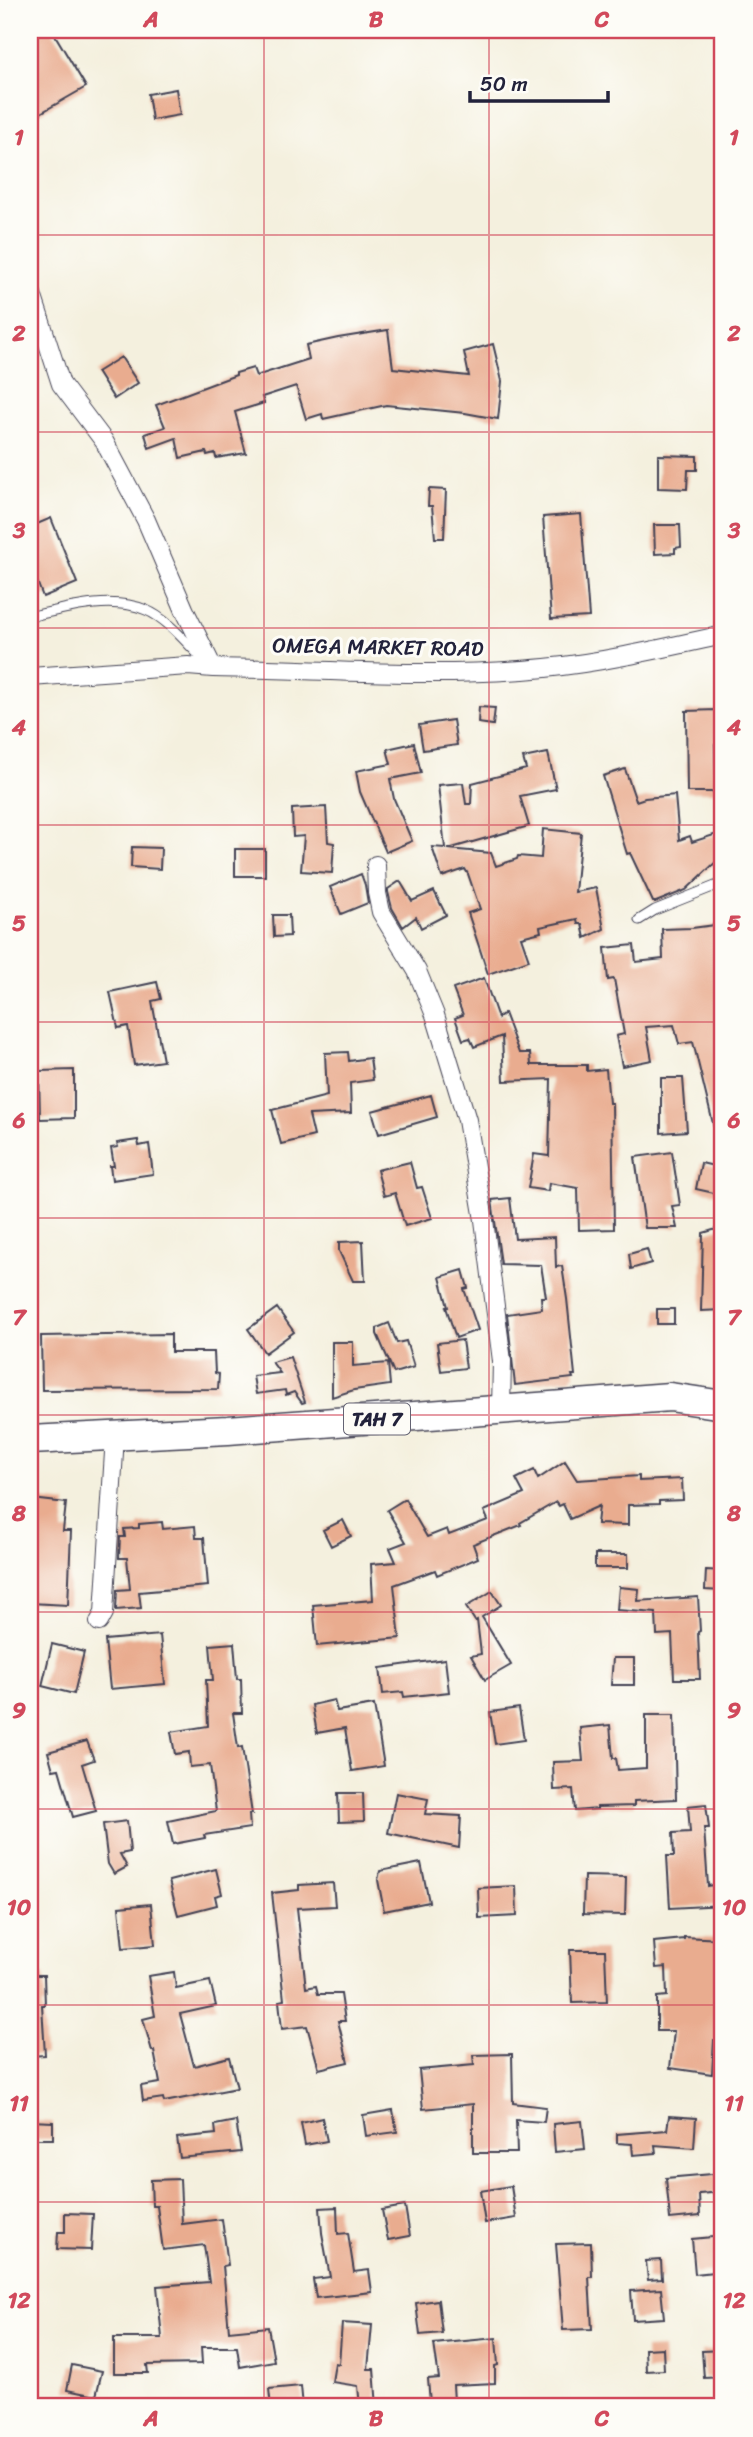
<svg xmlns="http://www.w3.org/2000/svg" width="753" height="2437" font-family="Sriracha,sans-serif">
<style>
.building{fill:#e9ac8f}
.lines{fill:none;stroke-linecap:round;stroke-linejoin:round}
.service-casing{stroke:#424153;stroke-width:11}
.minor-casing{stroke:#424153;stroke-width:20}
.trunk-casing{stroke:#424153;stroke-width:31}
.service{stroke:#fff;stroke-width:9}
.minor{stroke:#fff;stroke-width:18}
.trunk{stroke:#fff;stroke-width:28}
.grid{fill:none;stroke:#d1495b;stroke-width:2;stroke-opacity:0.55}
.labels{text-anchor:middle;stroke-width:6;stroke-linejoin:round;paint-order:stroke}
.shield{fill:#fdfcf7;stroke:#646373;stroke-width:2}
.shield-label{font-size:19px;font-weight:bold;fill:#22223b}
.street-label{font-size:21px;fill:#22223b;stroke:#fdfcf7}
.neatline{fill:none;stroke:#d1495b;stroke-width:2.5}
.grid-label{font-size:23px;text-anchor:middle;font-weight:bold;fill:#d1495b}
</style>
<rect width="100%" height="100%" fill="#fdfcf7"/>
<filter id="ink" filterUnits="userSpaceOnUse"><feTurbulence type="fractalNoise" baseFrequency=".0143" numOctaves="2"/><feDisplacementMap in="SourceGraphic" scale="14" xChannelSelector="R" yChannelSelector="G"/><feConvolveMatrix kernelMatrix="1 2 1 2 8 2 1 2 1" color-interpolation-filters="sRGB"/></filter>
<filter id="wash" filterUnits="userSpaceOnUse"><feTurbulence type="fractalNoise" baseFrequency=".00686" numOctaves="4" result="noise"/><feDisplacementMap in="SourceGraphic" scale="28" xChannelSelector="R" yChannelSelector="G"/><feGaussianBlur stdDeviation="1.57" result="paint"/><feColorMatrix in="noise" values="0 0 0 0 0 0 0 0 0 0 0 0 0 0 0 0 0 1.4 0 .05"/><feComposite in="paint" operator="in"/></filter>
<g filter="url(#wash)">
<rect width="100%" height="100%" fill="#f4f0de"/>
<g id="blocks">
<path class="building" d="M30,30H52L86,87L30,119Z
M176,89L180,115L152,120L148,94Z
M388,330L393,368L469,376L464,352L493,344L502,381L498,419L465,413L386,405L323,419L322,414L306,419L296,386L262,397L264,403L235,412L246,453L216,458L215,453L207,455L206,452L180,458L176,438L149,448L145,434L165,427L156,405L236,375V373L253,368L256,376L309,359L306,345L338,338Z
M121,357L138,383L114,399L97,372Z
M658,455L697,456V470H688L687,489L658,488Z
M429,489L446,490L444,538H435L432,506H428Z
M581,514L589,617L551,619L543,517Z
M51,518L77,583L43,597L30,563V527Z
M654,525H680L681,547L675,548V553L655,554Z
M479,707L495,708L493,725L478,723Z
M716,710L718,744L715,745L716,777H722V792H687L686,711Z
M453,720L457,745L423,750L419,725Z
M414,743L421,773L390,779L394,799L412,841L386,852L360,792L356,771L391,764L387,749Z
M548,753L556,789L520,796L529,826L448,849L491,853L496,866L517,859L518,856L541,858L543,829L581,833L575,892L596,888L604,929L585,938L582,924H578L577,919L540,927L541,932L521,937L529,960L488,974L468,913L480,909L468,874L465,869L442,877L432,847L445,848L438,785L463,783L466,804H471L472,783L526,769L523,758Z
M625,769L636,801L645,798L675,795L679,840L690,836L692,842L723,832V859L717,861L686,890L656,902H653L630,853L627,854L603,776Z
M326,807L328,842L334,843L332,873L301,871L304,836L293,837L292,809Z
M132,847L161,848L160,869L131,867Z
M235,849H265V876H235Z
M361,874L365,885L368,903L341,914L330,887Z
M400,881L412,901L434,891L446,915L421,928L416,917L403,927L392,908L388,892V889Z
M273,915H289L290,936L274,937Z
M723,924V991H718L721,1038H723V1064H716L723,1092V1144H718L693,1042L679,1044L674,1025L646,1027L652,1060L622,1066L616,1036L624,1034L614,979L608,980L605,948L634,945L636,962L663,959L662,929L692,928Z
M484,978L498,1018L504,1013L519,1053H530L531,1065H587V1071L606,1069L609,1103H612L614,1229L579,1230L578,1188L549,1183L548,1191L528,1188L534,1154L549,1156L551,1079L504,1081L502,1036L474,1047L470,1038L463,1040L455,1018L463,1015L453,989Z
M157,982L161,999L152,1001L163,1061L134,1065L128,1026L118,1028L110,992Z
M348,1052L349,1061L370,1058L373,1080L350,1083L351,1113L309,1115L314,1136L281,1144L272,1110L327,1096L325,1053Z
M74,1070V1118L40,1119L39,1071Z
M661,1078H683L687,1131L661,1133Z
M431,1095L437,1117L379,1134L372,1111Z
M138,1140L139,1146L149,1144L153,1174L112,1180L110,1166H114L111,1148L118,1147L117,1143Z
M672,1152L680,1205L672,1206L677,1228H645L635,1157Z
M410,1162L417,1188L422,1187L432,1218L405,1226L395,1193L384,1196L377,1170Z
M701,1163L723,1168V1195L696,1189Z
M510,1198L515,1239L555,1237L556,1267L562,1266L567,1299L575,1375H572L573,1378L515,1385L507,1314L542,1309L541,1297H546L541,1265L501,1264L492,1200Z
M723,1227V1310L701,1311L703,1233Z
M363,1241L365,1281H353L339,1251V1242Z
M647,1249L651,1263L631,1269L629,1254Z
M463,1270L468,1288L464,1289L478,1330L456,1338L446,1307H448L440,1277Z
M277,1308L294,1332L265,1353L248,1329Z
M657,1309H674V1324H657Z
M389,1323L397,1343L406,1341L414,1367L394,1373L377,1334V1328Z
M171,1334V1352H214L215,1373L219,1374L218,1389L42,1390L41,1336Z
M462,1340L466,1368L441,1371L437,1343Z
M332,1342H353V1366L388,1363L390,1385L354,1390L332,1397Z
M290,1357L305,1402L302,1403L294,1392L286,1395L285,1390L256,1394L253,1376L280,1373L272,1362Z
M565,1461L577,1480L639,1476V1481L682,1479L683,1500L659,1501V1504L628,1505V1525L597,1524L599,1506L570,1519L563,1504L559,1506L556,1502L520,1523L521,1525L473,1544L478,1558L437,1575L435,1570L394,1585L400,1638L317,1646L313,1605L373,1600L371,1564L396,1562L390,1548L406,1542L387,1510L405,1499L427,1537L447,1529L449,1535L488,1520L484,1511L524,1494L516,1479L534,1470L538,1479Z
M32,1499L66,1503L63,1531H71L68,1605L30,1603V1529Z
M343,1520L351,1536L331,1546L323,1530Z
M162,1522L163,1529L195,1526L196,1538H204L208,1586L139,1592L141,1608L116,1610L117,1590L130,1589L127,1558H119L120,1537H125L124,1529L139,1528V1524Z
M595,1554H628V1568H595Z
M706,1570L723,1571V1591L705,1590Z
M619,1587L639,1589L638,1601L698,1597L700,1631L698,1632L700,1679H674L672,1634L657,1635L656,1613L617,1610Z
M492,1591L501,1605L482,1617L511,1665L485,1680L471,1656L481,1654L477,1620L475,1621L466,1607Z
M160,1635L165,1684L110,1689L105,1640Z
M234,1643L237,1679H241L242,1713H233L238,1748L242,1747L252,1814H249L250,1828L204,1835L205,1838L173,1844L168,1821L216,1811L210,1765L190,1767L189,1752L175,1754L171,1732L208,1726L206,1680H213L210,1645Z
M52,1644L84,1652L74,1694L42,1686Z
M613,1658H634V1685H611Z
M445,1659L449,1692L404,1697L403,1692L383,1694L380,1668Z
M334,1700L337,1711L374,1705L384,1766L352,1771L345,1728L317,1733L312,1705Z
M519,1708L524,1740L495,1744L490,1712Z
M646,1715H674L676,1799L634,1801V1806L597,1807V1809L575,1811L573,1789L554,1790L553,1762L583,1761L580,1728L610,1725L613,1758H616L618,1770L646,1768Z
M87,1741L94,1760L82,1764L96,1811L73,1817L59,1769L53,1770L48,1752Z
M338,1793H363L364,1821L339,1822Z
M396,1793L428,1799L425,1814L461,1816L459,1848L388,1833Z
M706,1804L709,1828H704L708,1886L723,1883V1905L670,1908L667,1856H674L673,1833L690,1832L688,1806Z
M127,1821L130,1852L120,1854L127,1867L114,1874L108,1864L103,1824Z
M421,1863L429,1902L384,1911L378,1880L380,1871Z
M216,1869L222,1894L215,1896L217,1905L178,1915L169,1881Z
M584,1876L626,1877L625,1915L583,1914Z
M333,1883L335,1906L297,1908L306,1988L316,1986L318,1994H341L345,2021H338L348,2062L319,2069L307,2026L282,2029L279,2001L284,2000L272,1893L299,1890V1885Z
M516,1886L517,1916L479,1918L478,1888Z
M151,1904L155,1945L123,1948L119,1907Z
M684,1937L721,1939L723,1987H719L720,2040H714L712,2074L670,2068L674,2031H657V1997L667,1996L666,1967L656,1968L654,1942L684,1939Z
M570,1950H605L607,2002L572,2003Z
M174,1972L176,1988L210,1981L216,2006L180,2014L194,2066L229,2057L237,2088L164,2102L163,2098L143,2101L141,2086L160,2083L154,2051H152L143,2019L155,2016L148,1976Z
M30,1975H44L45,2005H42L45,2055L30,2056Z
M512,2054L513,2103L546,2107L544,2122L516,2120L517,2153H473V2104L423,2109L419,2070L474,2065L473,2055Z
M393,2110L397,2132L366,2136L363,2115Z
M669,2116L696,2118L694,2148L655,2145L656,2153L633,2155L632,2144L617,2143V2134L667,2130Z
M322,2118L327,2141L305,2145L301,2123Z
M30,2121L53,2122V2139H30Z
M236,2121L241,2152L180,2158L177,2138L216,2134L215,2125Z
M582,2121L585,2149L555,2152L553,2124Z
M723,2173V2192L699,2194L700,2216L670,2219L666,2178Z
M180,2179L182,2224L222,2219L228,2265L223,2266L229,2331L268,2327L274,2361L240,2367L237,2347H201L202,2364L147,2365L148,2373H114V2338H162L157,2286L209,2282L204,2245L163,2250L157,2206H152L151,2180Z
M511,2186L516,2218L485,2223L480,2191Z
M405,2206L410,2236L388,2240L382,2210Z
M337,2207L338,2234L348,2233L354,2272L369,2270L372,2292L316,2298L313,2279L330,2277L322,2233L320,2208Z
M65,2213L93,2214L91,2250L57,2249L58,2232H65Z
M723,2236V2271L695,2274L692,2239Z
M591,2243L592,2277H589L592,2329L563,2330L556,2244Z
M661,2260L662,2279L648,2280L646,2261Z
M661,2289L664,2318L633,2320L631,2291Z
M438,2300L442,2333L420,2335L416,2303Z
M342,2323L372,2325L368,2369H374L377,2407H360L358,2386L332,2382L335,2363L339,2364Z
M496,2338L498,2365L495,2366V2383L453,2385L454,2401L430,2403L428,2379L439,2378L434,2344Z
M663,2348L664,2370L646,2371L645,2349Z
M723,2350V2377L704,2378L702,2351Z
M72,2365L102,2371L96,2396L67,2390Z
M301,2386L303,2407H271L269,2389Z"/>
</g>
</g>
<g filter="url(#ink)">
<use href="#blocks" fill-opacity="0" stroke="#424153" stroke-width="2"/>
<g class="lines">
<g class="service-casing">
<path id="service" d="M37,615C71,607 112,596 146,610C168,619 187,644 204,660
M639,920L655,910L715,886L723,885"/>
</g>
<g class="minor-casing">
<path id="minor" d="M30,288L61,384L104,441L146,520L185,611L213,668
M30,677L188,666L213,668C323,669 435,679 545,668C605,662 664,648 723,635
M376,865L377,893L381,912L417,971L435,1015L467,1120L484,1220L502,1361L501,1409
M99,1622L104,1613L115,1436"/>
</g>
<g class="trunk-casing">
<path id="trunk" d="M30,1440L228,1430L670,1397L723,1405"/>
</g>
<use href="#service" class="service"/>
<use href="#minor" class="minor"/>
<use href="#trunk" class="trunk"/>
</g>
</g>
<path class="grid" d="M264,30V2407M489,30V2407M30,235H723M30,432H723M30,628H723M30,825H723M30,1022H723M30,1218H723M30,1415H723M30,1612H723M30,1809H723M30,2005H723M30,2202H723"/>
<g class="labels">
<rect class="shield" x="344" y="1403.5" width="66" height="31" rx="5"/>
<g class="shield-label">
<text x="377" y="1426">TAH 7</text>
</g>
<g class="street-label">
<text transform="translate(378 647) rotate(1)" y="7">OMEGA MARKET ROAD</text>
</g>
</g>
<rect width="753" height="2437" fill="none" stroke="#fdfcf7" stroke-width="77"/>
<path d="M470 91v10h138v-10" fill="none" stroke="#22223b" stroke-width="3.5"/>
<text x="480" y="91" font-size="21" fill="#22223b" stroke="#fdfcf7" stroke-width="5" paint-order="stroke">50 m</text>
<rect x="38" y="38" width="676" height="2360" class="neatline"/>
<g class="grid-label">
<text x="151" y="27">A</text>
<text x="376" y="27">B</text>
<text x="602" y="27">C</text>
<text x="19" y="145">1</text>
<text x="734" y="145">1</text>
<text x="19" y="341">2</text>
<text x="734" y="341">2</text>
<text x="19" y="538">3</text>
<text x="734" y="538">3</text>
<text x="19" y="735">4</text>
<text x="734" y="735">4</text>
<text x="19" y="931">5</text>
<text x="734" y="931">5</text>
<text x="19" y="1128">6</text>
<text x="734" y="1128">6</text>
<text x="19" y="1325">7</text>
<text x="734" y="1325">7</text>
<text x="19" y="1521">8</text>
<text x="734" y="1521">8</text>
<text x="19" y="1718">9</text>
<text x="734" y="1718">9</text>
<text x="19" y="1915">10</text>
<text x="734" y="1915">10</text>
<text x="19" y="2111">11</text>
<text x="734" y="2111">11</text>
<text x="19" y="2308">12</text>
<text x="734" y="2308">12</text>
<text x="151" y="2426">A</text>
<text x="376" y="2426">B</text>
<text x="602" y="2426">C</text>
</g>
</svg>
